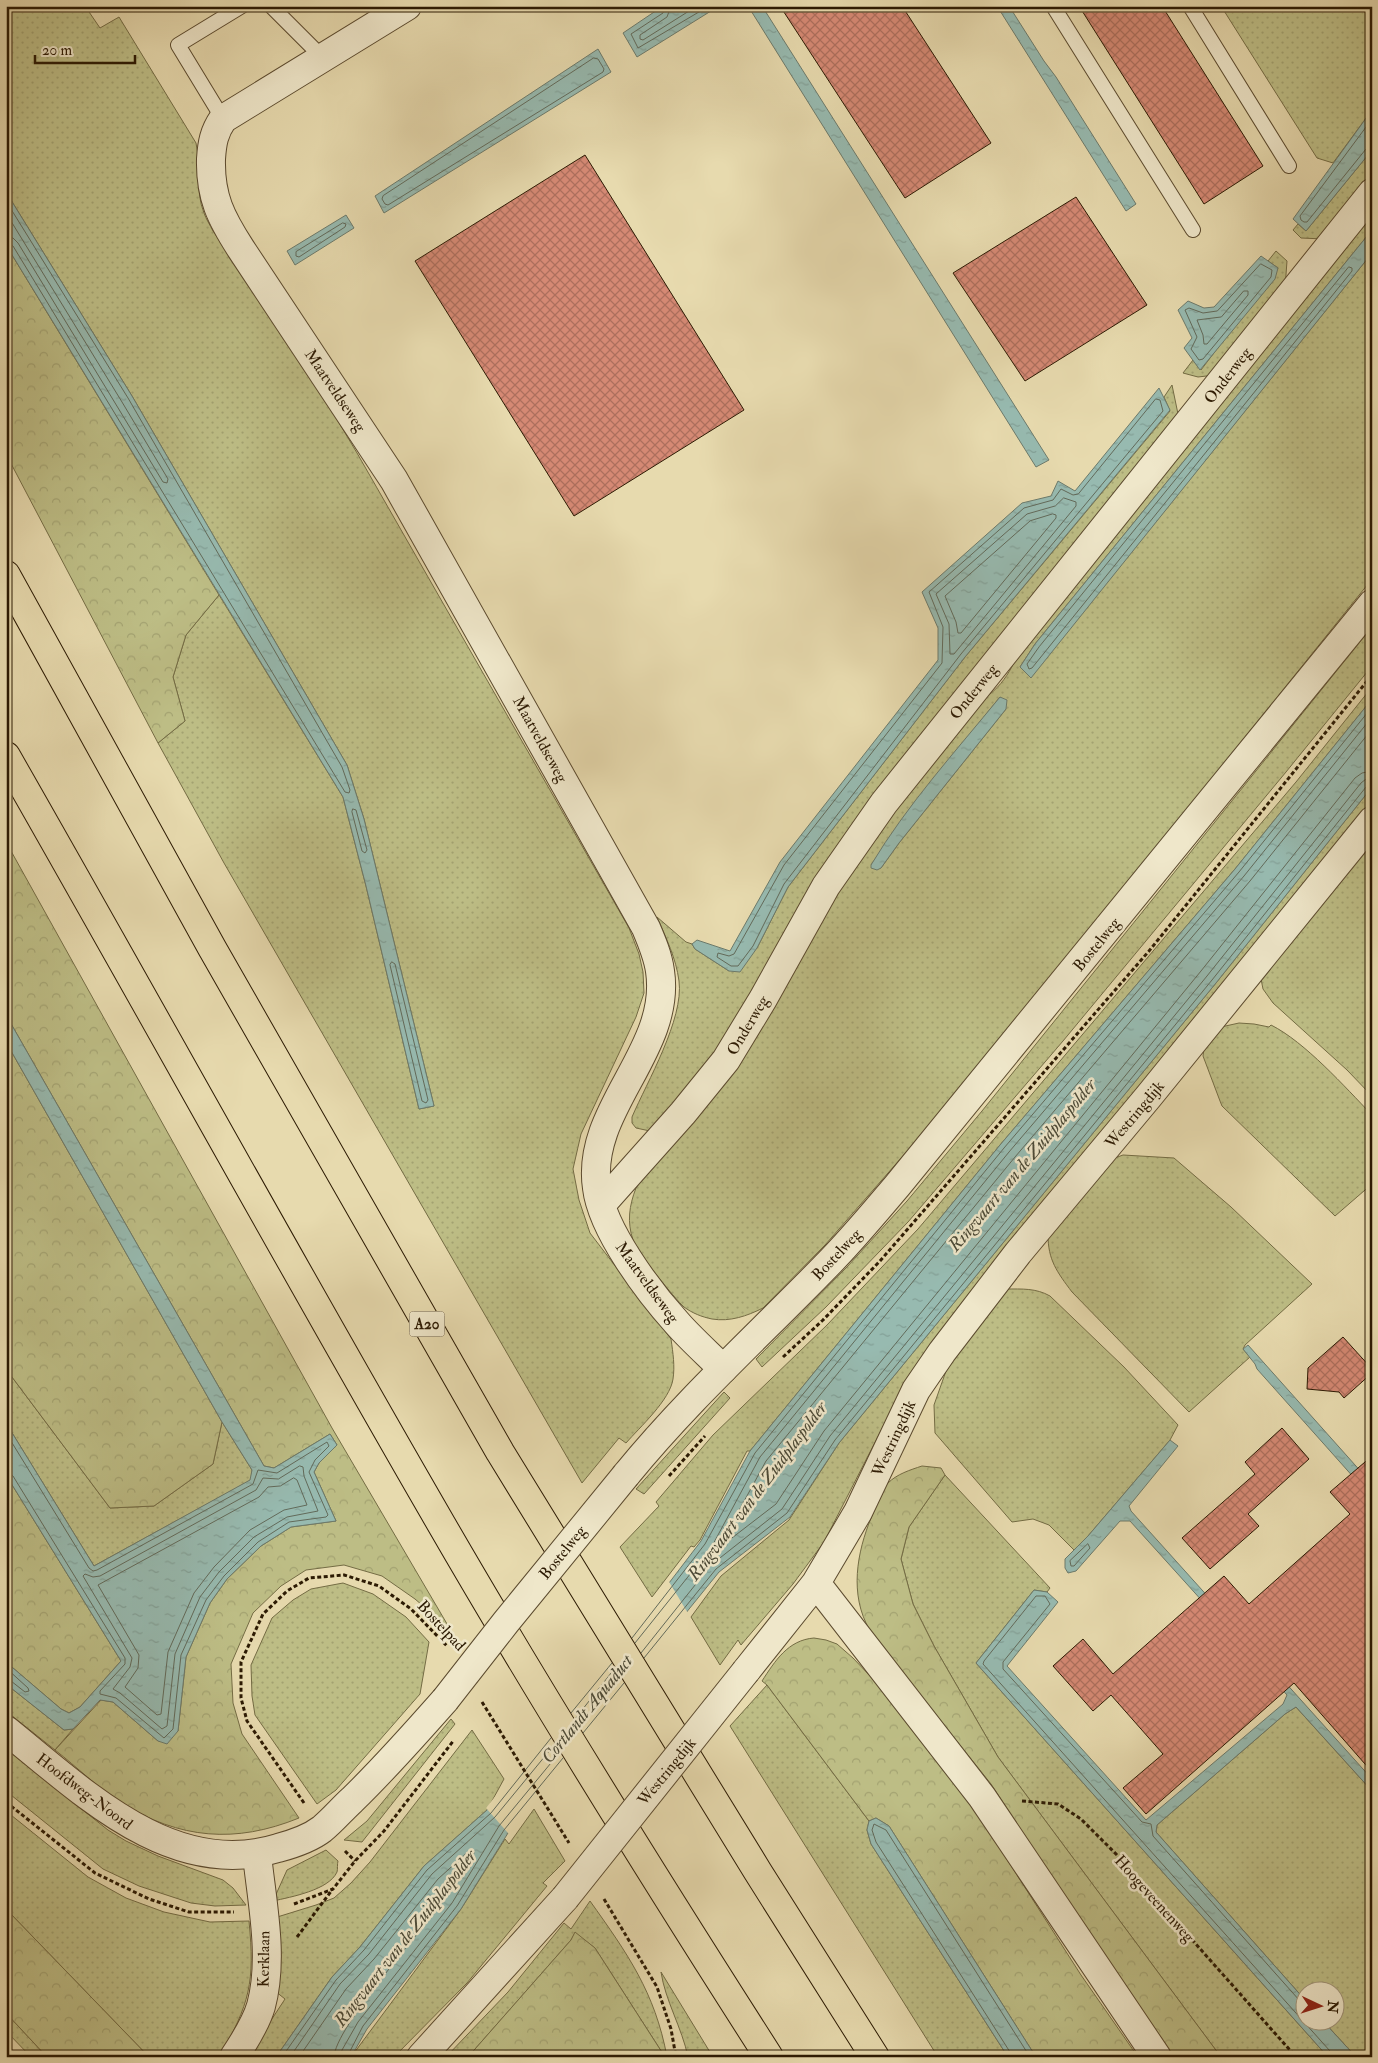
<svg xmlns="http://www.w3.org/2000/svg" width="1378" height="2063" font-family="'IM FELL Double Pica',serif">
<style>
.grass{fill:url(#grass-dots);stroke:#746c44;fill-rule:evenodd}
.forest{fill:url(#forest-crowns);stroke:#746c44}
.water{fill:url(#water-ripples);stroke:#6c7a6b}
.pier{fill:#e7daae}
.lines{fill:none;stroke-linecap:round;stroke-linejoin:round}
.shore{stroke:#626a5a;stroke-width:1}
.building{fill:url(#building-cross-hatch);stroke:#2c1a03}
.service-casing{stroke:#5b4a2e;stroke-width:16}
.minor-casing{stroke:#5b4a2e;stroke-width:30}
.tertiary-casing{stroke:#5b4a2e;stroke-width:30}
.motorway-casing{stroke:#2c1a03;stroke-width:30}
.path{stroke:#2c1a03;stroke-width:3;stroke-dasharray:4 2.5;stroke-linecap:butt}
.service{stroke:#efe7ca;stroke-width:14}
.minor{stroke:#efe7ca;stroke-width:28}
.tertiary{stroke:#efe7ca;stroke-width:28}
.motorway{stroke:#e7daae;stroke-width:28}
.minor-bridge-casing{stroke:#5b4a2e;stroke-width:30;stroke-linecap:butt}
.tertiary-bridge-casing{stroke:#5b4a2e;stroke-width:30;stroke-linecap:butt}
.minor-bridge{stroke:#efe7ca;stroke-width:28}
.tertiary-bridge{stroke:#efe7ca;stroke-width:28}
.labels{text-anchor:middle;stroke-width:5;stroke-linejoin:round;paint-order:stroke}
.shield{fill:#efe7ca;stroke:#66583f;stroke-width:1}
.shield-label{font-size:15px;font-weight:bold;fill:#2c1a03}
.street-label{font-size:16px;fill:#2c1a03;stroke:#efe7ca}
.water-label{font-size:18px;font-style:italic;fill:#4c4a37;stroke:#efe7ca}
</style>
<defs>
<pattern id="grass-dots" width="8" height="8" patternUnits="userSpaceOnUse" patternTransform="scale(1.25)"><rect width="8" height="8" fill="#bdbd85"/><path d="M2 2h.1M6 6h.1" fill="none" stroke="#a3a271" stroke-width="1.8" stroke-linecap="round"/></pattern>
<pattern id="forest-crowns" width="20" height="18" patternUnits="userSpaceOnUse" patternTransform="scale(1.25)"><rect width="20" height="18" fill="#bdbd85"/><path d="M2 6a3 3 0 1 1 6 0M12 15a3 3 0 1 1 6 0" fill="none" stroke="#a3a271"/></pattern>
<pattern id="water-ripples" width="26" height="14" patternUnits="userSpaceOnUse" patternTransform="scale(1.25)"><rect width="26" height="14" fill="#97bab0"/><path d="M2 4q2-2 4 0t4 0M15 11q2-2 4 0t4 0" fill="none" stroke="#829f96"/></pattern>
<pattern id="building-cross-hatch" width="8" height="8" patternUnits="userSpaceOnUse" patternTransform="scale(1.25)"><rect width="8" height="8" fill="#d58974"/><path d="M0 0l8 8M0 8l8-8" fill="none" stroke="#ad6f5d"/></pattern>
</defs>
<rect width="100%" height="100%" fill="#e7daae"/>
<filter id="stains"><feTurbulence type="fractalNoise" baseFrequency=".004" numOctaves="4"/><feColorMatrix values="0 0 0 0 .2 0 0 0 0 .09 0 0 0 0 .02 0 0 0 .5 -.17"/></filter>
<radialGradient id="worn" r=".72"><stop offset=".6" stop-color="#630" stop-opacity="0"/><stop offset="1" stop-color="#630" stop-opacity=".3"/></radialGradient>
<path class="grass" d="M6,6H85L100,28L119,17L196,143C201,166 195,191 204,213C206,219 210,225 213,231L307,369L357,453L629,928L639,954L643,972L644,993L636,1017L581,1134L573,1169L579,1200L590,1233L671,1339C673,1353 675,1366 673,1379C670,1400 640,1427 626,1443L619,1438L582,1483L224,863L158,743L185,721L173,677L186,635L219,595L343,797L366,886L419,1109L434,1106L364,819L347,765L132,396L6,192Z
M1221,6H1372V110L1333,163L1317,158Z
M1372,150V179L1324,239L1301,238L1293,230L1298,224L1306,231Z
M1372,207V230L1035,644L1020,667L1031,677L1372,253V579L1025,1011L937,1117L825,1245L763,1308C747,1316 730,1322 712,1319C702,1317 692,1313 684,1307C675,1299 636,1251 633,1240C627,1222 629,1206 636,1188L832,892L980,701C1008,684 1014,662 1027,634L1183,442H1190L1218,408L1225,389ZM1000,697L1006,709L899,843L881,868L871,865L911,807Z
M1276,251L1287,261L1285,288L1215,375L1198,377L1183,373L1193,360L1201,370L1278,268L1268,261Z
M1172,385L1178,414L783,942L711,1060L650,1131L636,1128L632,1123V1117C647,1082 684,1019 679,981C676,958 666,938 657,917L686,942L692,944L695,949L729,971L757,948L788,887L965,657L1170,411L1164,397Z
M1372,627V666L1286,772L1063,1041L908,1222L826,1307L762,1367L756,1359L847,1267L907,1201L982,1111Z
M1372,687V699L1235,869L1000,1145L750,1451H747L700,1540L694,1547L691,1546L652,1597L620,1547L659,1506L656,1502L713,1435L827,1325L918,1229L1296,782Z
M1372,787V805L932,1343L910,1374L824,1542L793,1584L741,1645L738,1640L720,1665L691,1617L721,1576L789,1520L839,1443L1216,983Z
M1372,839V1096L1347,1070L1273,1003L1263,989L1261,979Z
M1239,1023L1254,1024L1269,1027L1271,1025C1305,1042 1345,1087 1372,1115V1184L1335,1216L1222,1106L1220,1101L1203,1056L1204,1048L1221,1027Z
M1123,1155L1174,1158L1231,1207L1312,1284L1245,1345L1243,1349L1250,1357L1189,1412L1072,1292C1057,1272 1048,1260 1048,1235L1112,1159Z
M1006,1289C1022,1289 1036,1288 1050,1296L1124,1367L1178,1425L1170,1440L1088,1536L1074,1550L1049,1525L1033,1519L1012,1522L935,1433L934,1405L946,1371L1001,1293Z
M6,1369L110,1508L154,1506L213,1464L222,1422L252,1470L251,1480L94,1566L6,1423Z
M724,1392L730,1398L644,1494L636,1489Z
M945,1475L1050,1588L1047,1592L1034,1590L976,1663L1328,2057H1221L998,1757L934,1646L913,1604L901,1559L909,1527Z
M343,1583L373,1594L406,1617L429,1642L420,1694L336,1790L317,1804L255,1715L252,1696L251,1665L272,1618L293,1600L311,1589Z
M6,1684L64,1730L73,1729L55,1750L6,1711Z
M767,1685L869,1821L867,1830L871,1844L1008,2057H938L730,1726Z
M1296,1707L1372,1791V2057H1356L1323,2021L1336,2020V1990H1306L1305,2000L1156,1832L1157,1825L1285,1714Z
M451,1719L455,1724L362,1842L344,1840L367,1821Z
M472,1730L504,1779L487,1810L424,1866L360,1947L332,1977L276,2057H247L285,1999L275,1991L274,1918L316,1905L334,1898L351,1883L370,1862Z
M6,1749L108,1830L126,1841L158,1856L223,1880L233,1888L246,1905L215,1906L191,1903L139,1886L103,1869L6,1791Z
M534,1809L565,1861L543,1883L547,1886L467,1983L394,2057H351L461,1909L505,1839L509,1844Z
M6,1811L88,1877L126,1898L164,1912L210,1922L249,1921C255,1982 250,2004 219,2057H149L6,1909Z
M326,1850L338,1861C337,1864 338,1869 337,1872C329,1890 291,1897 273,1901L287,1870Z
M590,1901C627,1953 655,1992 667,2057H665L595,1948L575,1933L571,1940L468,2057H446L508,1992L564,1923L571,1929Z
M661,1972L713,2057H688C682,2028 665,2000 661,1972Z
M6,2013L47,2057H31L6,2031Z"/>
<path class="forest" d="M6,245L219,595L186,635L173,677L185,721L158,743L6,454Z
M6,842L332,1428L450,1629L415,1599L382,1576L344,1565L306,1570L281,1586L253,1613L231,1664L233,1703L242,1734L299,1818C235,1844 180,1839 121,1803C98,1788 77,1767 55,1750L101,1700L113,1702L158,1741L178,1731L186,1657L210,1603L227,1579L261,1546L291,1527L336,1521L314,1472L319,1463L337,1445L330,1434L274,1468L264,1466L6,1015Z
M6,1042L222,1422L213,1464L154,1506L110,1508L6,1369Z
M922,1466L941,1468L945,1475L909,1527L901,1559L913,1604L934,1646L998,1757L1221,2057H1171L1161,2046L991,1784L878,1642C874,1636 869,1630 866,1623C849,1587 859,1545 874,1511C878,1503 881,1489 888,1483C897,1474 910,1470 922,1466Z
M6,1475L121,1661L80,1707L69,1713L61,1709L6,1662Z
M814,1638L826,1640L837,1644L853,1658L872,1678L935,1756L983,1822L1081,1975L1138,2057H1036L889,1826L876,1818L869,1821L767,1685L762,1681C775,1661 788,1640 814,1638Z
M6,1909L149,2057H47L6,2013Z
M575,1932L595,1948L665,2057H468L571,1940Z"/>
<path class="water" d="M663,6H719L637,57L623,33Z
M748,6H762L1049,460L1036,467Z
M997,6H1009L1044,61L1056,77L1136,204L1126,211Z
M598,49L611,72L384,213L375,196Z
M1372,110V150L1306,231L1293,219Z
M6,192L132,396L347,765L364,819L434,1106L419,1109L366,886L343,797L6,245Z
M346,215L354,228L295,265L287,251Z
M1372,230V253L1031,678L1020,667L1035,644Z
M1261,256L1278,268L1275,279L1200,370L1184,348L1192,338L1178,310L1188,301L1204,308L1214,307Z
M1159,388L1170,410L965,657L788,887L757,948L740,972L729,971L695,949L692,944L697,940L730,951L780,862L938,660V628L922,592L1022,503L1051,496L1058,481L1075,491Z
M1000,697L1007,700L1006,709L899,843L881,868L877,870L871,868V865C907,805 955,752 1000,697Z
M1372,699V787L1216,983L839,1443L790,1517L719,1572L508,1833L461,1909L367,2029L351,2057H276L332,1977L360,1947L424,1866L487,1810L669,1583L701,1541L750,1451L1000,1145L1235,869Z
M6,1015L264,1466L274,1468L330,1434L337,1445L319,1463L314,1472L336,1521L291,1527L261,1546L227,1579L210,1603L186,1657L178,1731L167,1744L158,1741L113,1702L100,1700L73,1729L64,1730L6,1684V1662L61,1709L69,1713L80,1707L121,1661L6,1475V1423L94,1566L250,1480L252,1470L222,1422L6,1042Z
M1248,1345L1372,1484V1498L1257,1369L1255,1364L1243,1349Z
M1170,1440L1178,1446L1129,1506L1131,1511L1372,1779V1791L1296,1707L1285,1714L1157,1825L1156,1832L1305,2000L1306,2020L1323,2021L1356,2057H1328L976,1663L1034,1590L1047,1592L1058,1602L1007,1666L1146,1820L1283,1704L1287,1695L1130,1521H1120L1076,1571L1068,1573L1065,1568V1559L1088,1536Z
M876,1818L889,1826L1036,2057H1008L871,1844L867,1830L869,1821Z"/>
<path class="pier" d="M668,1580L689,1615L510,1834L508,1833L486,1808Z"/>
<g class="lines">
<path class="shore" d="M665,6L663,13L631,34L638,48L709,6
M671,6L667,17L640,35V39L643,40L697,6
M594,58L598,59L604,69L603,72L388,205L385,204L382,199L383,196Z
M1372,119L1300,216L1301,220L1304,222H1307L1366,149L1372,147
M6,201L128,398L342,767L350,790L349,793L345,792L13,246L6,243
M6,213L122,402L168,479L167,483L163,482L18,243L13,238L6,237
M343,223L346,224L345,227L299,257L296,256V252Z
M1261,264L1272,270L1271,277L1203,359L1199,360L1191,349L1197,337L1185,310L1189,308L1203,313L1217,311Z
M1349,267L1352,268V271L1032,668L1029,669L1027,664L1039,647Z
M1244,291H1248V295L1207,344H1204L1203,335L1197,320L1221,317Z
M1156,399L1160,400L1163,411L961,654L784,884L753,946L738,966H731L717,957L718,953L729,956L734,954L784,865L942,663L943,627L929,592L1024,508L1053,500L1061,489L1073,495L1078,494Z
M1064,498L1076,502V506L954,654H950L949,624L936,594L1027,514L1055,506Z
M1053,514L1056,515V518L961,633H958L956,622L945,596L1030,521Z
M1372,729L1250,881L1015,1157L766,1461L724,1538L725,1541H728L776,1504L824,1431L1201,971L1355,778L1362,773L1372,771
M353,809L356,810L367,850L365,853L362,851L352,812Z
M392,962L395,964L428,1100L426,1103L422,1101L390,965Z
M6,1433L89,1568L93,1571L97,1570L253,1484L258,1470L277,1473L327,1442L329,1446L315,1460L309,1472L328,1515L326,1517L289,1522L258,1542L224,1576L206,1600L181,1655L173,1729L164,1738L116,1698L100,1694V1691L125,1664V1658L13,1476L6,1473
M300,1466L303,1467L304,1476L318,1511L287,1517L254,1537L219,1572L200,1597L175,1654L167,1726L162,1729L120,1693L113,1689L130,1667L132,1658L83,1576L85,1574L93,1577L100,1576L256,1490L263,1478L278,1479Z
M294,1478L297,1480L307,1505L284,1510L250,1530L214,1567L194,1593L168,1652L161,1714L157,1715L125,1687L138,1668L139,1655L98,1585L259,1497L268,1487L280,1486Z
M1088,1544L1090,1548L1074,1566H1071L1070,1561Z
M632,1638L705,1544L755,1453L1004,1148L1239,872L1372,707
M635,1643L711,1548L760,1457L1009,1152L1244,876L1372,717
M641,1653L711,1565L782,1509L830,1436L1207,976L1361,783L1366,779L1372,778
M644,1658L716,1569L787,1513L835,1440L1212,980L1366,787L1372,785
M6,1668L28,1688L29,1691L25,1692L11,1681L6,1680
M571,1713L612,1663
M575,1719L615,1668
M580,1727L621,1677
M583,1733L624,1683
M1306,2003L1300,2001L1153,1836L1151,1824L1142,1822L1003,1669V1662L1050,1604L1045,1596H1036L984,1661L983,1664L1330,2051L1331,2057
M282,2057L336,1980L364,1950L427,1870L491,1813L551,1738
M290,2057L340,1984L369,1954L432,1874L495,1817L555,1744
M299,2057L346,1989L374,1959L438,1879L470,1850H473L474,1853C465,1868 456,1884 445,1898C424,1929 335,2027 334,2057
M341,2057L342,2050L358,2022L452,1903L499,1826L560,1752
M347,2057L363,2026L457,1906L504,1830L563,1758
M1011,2057L1010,2052L876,1842L872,1830L874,1824L886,1830L1030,2057"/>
</g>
<path class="building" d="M780,6H902L991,143L905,198Z
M1079,6H1162L1263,166L1204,204Z
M585,155L744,410L574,516L415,261Z
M1076,197L1147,305L1025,381L953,273Z
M1343,1337L1372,1369V1373L1344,1398L1339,1392L1307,1389L1308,1368Z
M1282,1428L1309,1459L1248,1514L1259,1526L1210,1569L1182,1538L1255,1474L1245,1462Z
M1372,1456V1772L1294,1683L1146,1814L1123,1788L1163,1754L1111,1695L1093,1711L1053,1666L1083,1639L1113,1674L1224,1576L1249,1604L1350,1514L1330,1492Z"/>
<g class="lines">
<g class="service-casing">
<path id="service" d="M271,6L324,59
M1053,6L1193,230
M1190,6L1289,166
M223,119L178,45L242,6"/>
</g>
<g class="minor-casing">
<path id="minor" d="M407,6L223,119C214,132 212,143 211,159C210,197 221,218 241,249L394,480L646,928C652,942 658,956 660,971C672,1051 585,1109 597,1188C602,1230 649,1292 677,1323C691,1339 708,1354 723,1369
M601,1205L683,1113L726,1060L763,999L826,886L884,803L1372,193
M816,1583L982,1797L1157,2057
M746,1671L816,1583L858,1512L916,1390L942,1352L1018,1253L1149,1096L1372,821
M234,2057C244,2042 256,2023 261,2006C274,1958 262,1903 257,1855
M421,2057L565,1898"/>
</g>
<g class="tertiary-casing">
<path id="tertiary" d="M626,1475C687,1400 759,1335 826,1266C851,1241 874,1213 897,1186L1372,604
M6,1730C82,1791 172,1881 278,1848C293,1844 309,1839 322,1829C333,1820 342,1809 352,1800C385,1768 415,1734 445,1700"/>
</g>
<g class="motorway-casing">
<path id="motorway" d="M6,575L212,948L500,1452L758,1872L875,2057
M6,756C149,1006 288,1259 432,1508C539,1694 653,1876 769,2057"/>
</g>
<path class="path" d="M783,1357L823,1320L880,1261L1149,951L1372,675
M669,1476L705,1436
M482,1702L569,1843
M1022,1801L1058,1804L1081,1819L1117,1855L1296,2057
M6,1802L95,1873L149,1899L189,1912H234
M304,1803L247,1721L241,1698V1662L263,1614L287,1591L309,1578L344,1575L379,1586L411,1609L447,1646
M345,1851L355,1861
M604,1899L657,1987L671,2029L676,2057
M294,1904L333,1889L355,1861L384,1831L454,1740
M297,1937L332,1890"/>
<use href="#service" class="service"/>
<use href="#minor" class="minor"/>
<use href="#tertiary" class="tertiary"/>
<use href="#motorway" class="motorway"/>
<g class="minor-bridge-casing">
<path id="minor-bridge" d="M565,1898L746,1671"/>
</g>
<g class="tertiary-bridge-casing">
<path id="tertiary-bridge" d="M445,1700L506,1622L626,1475"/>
</g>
<use href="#minor-bridge" class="minor-bridge"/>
<use href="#tertiary-bridge" class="tertiary-bridge"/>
</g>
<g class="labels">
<rect class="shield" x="409.5" y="1311.5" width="35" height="25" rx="4"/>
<g class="shield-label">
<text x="427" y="1329">A20</text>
</g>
<g class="street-label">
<text transform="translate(1227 375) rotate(-52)" y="6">Onderweg</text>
<text transform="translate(336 390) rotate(56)" y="6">Maatveldseweg</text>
<text transform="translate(973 691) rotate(-51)" y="6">Onderweg</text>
<text transform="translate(541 739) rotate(61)" y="6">Maatveldseweg</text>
<text transform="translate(1096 944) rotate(-51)" y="6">Bostelweg</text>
<text transform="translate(747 1025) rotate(-59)" y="6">Onderweg</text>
<text transform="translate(1134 1114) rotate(-50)" y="6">Westringdijk</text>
<text transform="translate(836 1254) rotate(-47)" y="6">Bostelweg</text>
<text transform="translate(648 1282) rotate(54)" y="6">Maatveldseweg</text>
<text transform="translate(893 1438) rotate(-65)" y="6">Westringdijk</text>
<text transform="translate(562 1552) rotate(-51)" y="6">Bostelweg</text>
<text transform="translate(442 1625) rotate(47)" y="6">Bostelpad</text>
<text transform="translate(666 1771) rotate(-51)" y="6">Westringdijk</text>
<text transform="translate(85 1791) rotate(37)" y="6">Hoofdweg-Noord</text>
<text transform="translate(1155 1898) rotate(48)" y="6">Hoogeveenenweg</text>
<text transform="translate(263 1959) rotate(-89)" y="6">Kerklaan</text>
</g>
<g class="water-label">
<text transform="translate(1022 1165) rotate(-50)" y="6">Ringvaart van de Zuidplaspolder</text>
<text transform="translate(757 1491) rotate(-53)" y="6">Ringvaart van de Zuidplaspolder</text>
<text transform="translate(587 1709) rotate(-51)" y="6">Cortlandt Aquaduct</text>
<text transform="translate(405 1938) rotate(-52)" y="6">Ringvaart van de Zuidplaspolder</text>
</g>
</g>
<rect width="1378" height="2063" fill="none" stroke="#e7daae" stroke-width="25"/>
<rect x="8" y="8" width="1363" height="2048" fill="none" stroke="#2c1a03" stroke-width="2.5"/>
<rect x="12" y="12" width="1353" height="2038" fill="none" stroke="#2c1a03"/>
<g transform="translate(1320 2006) rotate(94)"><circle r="24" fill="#efe7ca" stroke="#a1957a"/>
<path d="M0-4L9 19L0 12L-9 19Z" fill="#8f2418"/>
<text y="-8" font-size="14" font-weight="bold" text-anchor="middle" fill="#2c1a03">N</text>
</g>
<path d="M35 55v8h100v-8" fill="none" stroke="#2c1a03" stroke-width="2.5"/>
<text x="42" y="55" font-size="15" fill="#2c1a03" stroke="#efe7ca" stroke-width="4" paint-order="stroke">20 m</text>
<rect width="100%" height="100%" filter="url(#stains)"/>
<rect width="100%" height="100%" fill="url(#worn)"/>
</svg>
